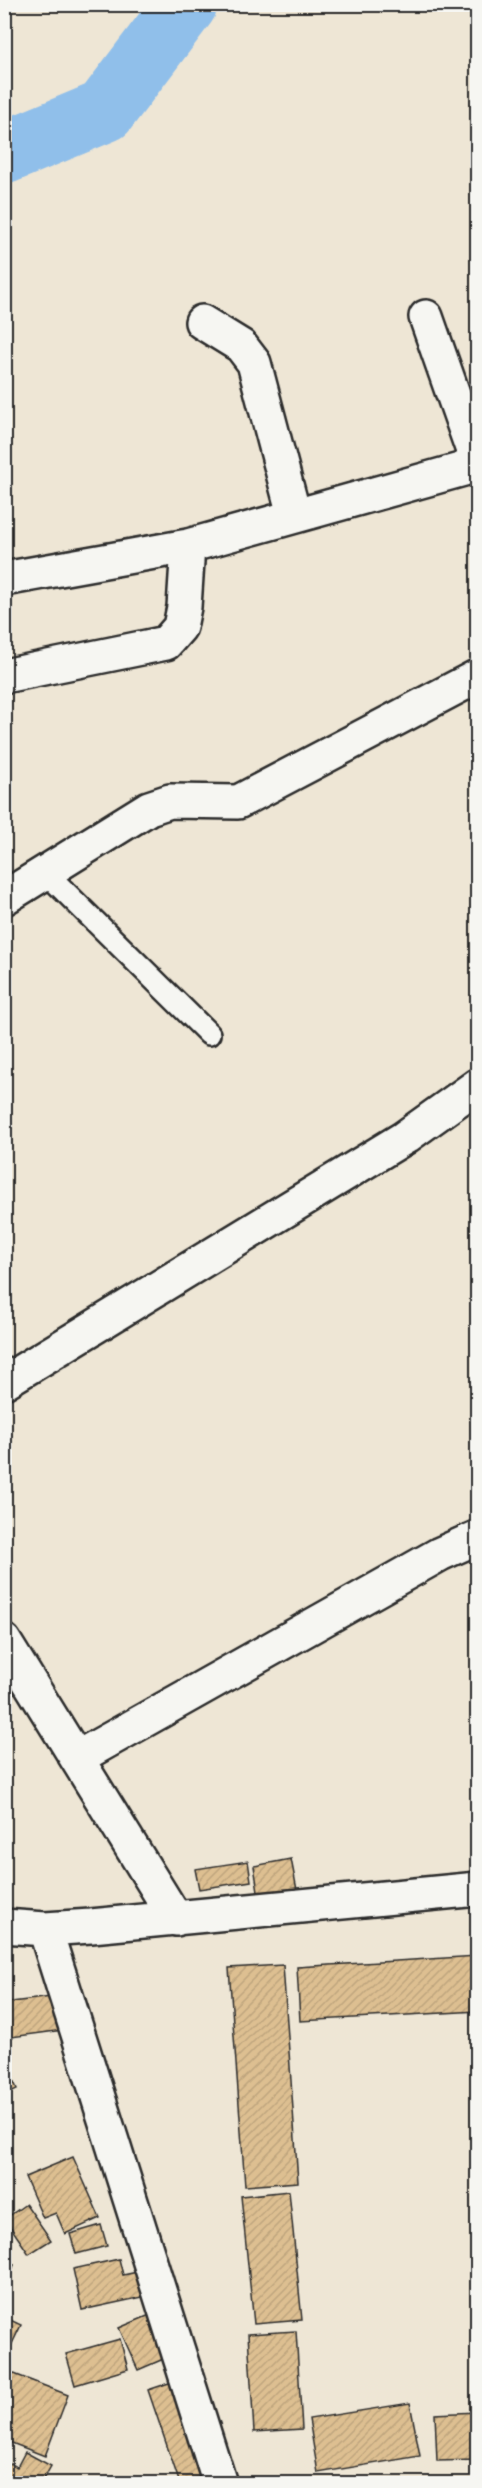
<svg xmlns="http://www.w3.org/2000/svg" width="482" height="2488" font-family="Pangolin,sans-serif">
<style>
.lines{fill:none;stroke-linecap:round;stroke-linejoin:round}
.river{stroke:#90bfea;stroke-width:63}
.building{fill:url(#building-hatch);stroke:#2b2b2b;stroke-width:1.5}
.lane-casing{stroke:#2b2b2b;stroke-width:26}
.street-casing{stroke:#2b2b2b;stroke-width:38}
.lane{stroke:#f6f6f2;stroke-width:21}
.street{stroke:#f6f6f2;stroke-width:33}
</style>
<defs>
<pattern id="building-hatch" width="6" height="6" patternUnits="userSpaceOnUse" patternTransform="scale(1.5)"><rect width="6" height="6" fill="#ddbf91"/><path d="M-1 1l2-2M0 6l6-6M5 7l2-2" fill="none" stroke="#bea47d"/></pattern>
</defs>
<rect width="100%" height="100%" fill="#eee6d5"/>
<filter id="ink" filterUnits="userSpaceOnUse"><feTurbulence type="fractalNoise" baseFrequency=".0167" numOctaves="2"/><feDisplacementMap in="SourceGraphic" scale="12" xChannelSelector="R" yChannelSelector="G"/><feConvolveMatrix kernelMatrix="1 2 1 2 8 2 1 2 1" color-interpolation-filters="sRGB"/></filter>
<g filter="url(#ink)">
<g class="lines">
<path class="river" d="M4,153L105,111L186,4"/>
</g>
<path class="building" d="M291,1859L297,1890L259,1897L254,1866Z
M248,1861L251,1881L199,1889L195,1869Z
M478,1956V2011L300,2021L297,1967Z
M283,1965L298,2182L245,2186L229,1968Z
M59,1996L63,2030L4,2038V2003Z
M4,2059L17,2089L4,2095Z
M73,2157L100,2218L65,2234L56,2213L43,2218L25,2177Z
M289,2191L302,2320L254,2324L241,2196Z
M26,2204L51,2240L29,2254L5,2219Z
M101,2225L107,2246L76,2254L70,2234Z
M119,2259L123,2275L147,2270L152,2295L82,2310L73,2269Z
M4,2261L14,2265L4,2289Z
M157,2312L175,2354L138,2370L119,2328Z
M4,2317L21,2325L7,2354L4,2353Z
M296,2331L302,2429L254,2432L248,2334Z
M120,2339L128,2369L75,2385L66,2354Z
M4,2370L68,2395L45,2456L4,2440Z
M175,2381L210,2484H180L148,2390Z
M410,2403L420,2456L318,2473L309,2419Z
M478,2412V2460L437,2461L435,2414Z
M25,2452L51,2466L42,2482L44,2484H4V2460L17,2467Z"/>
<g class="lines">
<g class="lane-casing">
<path id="lane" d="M45,872L209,1034"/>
</g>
<g class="street-casing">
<path id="street" d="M426,317L478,465
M202,322L241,346L254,363L294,515
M4,579L188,546L478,465
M4,676L166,643L180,627L184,607L188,546
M4,898L149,808L170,801L238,802L478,676
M4,1382L404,1138L478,1085
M4,1641L176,1919
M77,1758L440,1554L478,1537
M4,1926L45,1929L91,1926L478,1889
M45,1929L220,2484"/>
</g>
<use href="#lane" class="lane"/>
<use href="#street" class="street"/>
</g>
</g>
<rect width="482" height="2488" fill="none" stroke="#f6f6f2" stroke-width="24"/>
<rect x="12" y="12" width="458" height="2464" fill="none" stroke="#2b2b2b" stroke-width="2" filter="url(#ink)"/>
</svg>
